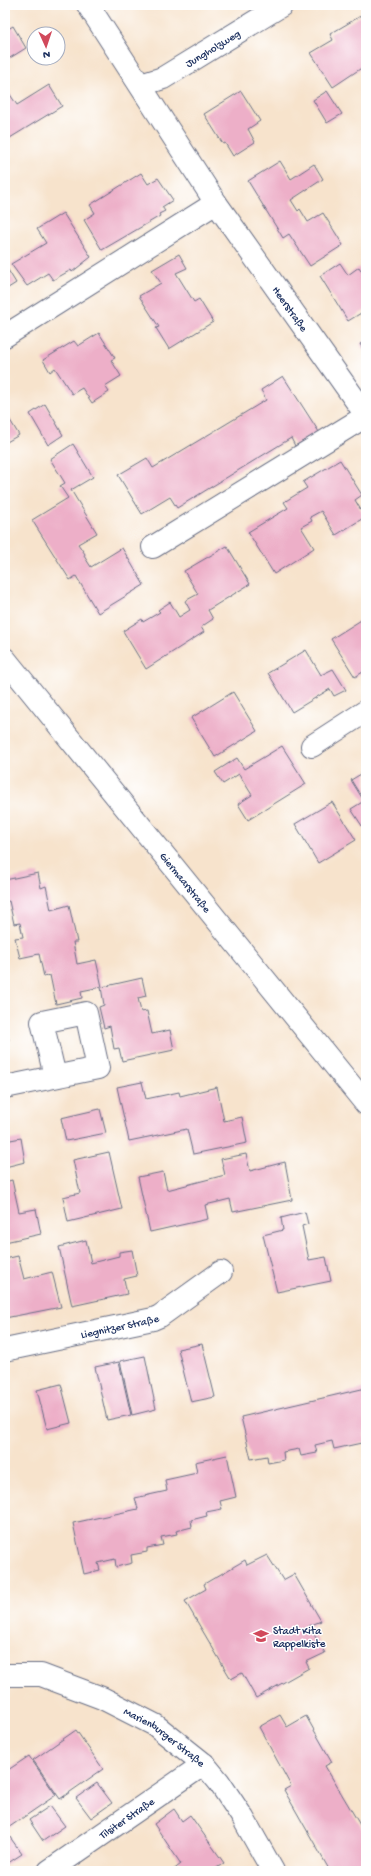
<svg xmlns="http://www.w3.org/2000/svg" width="371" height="1876" font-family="'Gochi Hand',sans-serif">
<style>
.building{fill:#edafc8}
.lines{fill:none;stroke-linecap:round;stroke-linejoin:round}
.minor-casing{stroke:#686e84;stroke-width:24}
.secondary-casing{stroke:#686e84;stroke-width:24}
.minor{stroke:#fff;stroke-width:22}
.secondary{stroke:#fff;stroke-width:22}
.labels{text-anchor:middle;stroke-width:3;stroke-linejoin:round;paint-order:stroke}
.street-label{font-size:11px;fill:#1b2f5e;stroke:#fff}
.poi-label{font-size:11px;fill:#1b2f5e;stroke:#fff;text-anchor:start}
</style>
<rect width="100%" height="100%" fill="#fff"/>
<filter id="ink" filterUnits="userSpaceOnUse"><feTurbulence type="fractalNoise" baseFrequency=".025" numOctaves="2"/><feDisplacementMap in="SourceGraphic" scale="8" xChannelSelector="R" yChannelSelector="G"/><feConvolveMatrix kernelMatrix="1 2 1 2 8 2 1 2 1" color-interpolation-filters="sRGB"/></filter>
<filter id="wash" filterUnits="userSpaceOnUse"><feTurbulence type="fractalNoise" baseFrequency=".012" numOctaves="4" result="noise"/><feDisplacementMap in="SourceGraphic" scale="16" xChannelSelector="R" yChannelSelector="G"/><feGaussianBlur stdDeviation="0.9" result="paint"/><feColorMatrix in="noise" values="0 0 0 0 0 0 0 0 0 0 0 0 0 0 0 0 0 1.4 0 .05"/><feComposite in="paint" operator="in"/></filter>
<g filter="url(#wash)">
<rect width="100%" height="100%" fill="#f7e3cc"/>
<g id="blocks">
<path class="building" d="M364,14L366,17V65L333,87L311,53L333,40L330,34Z
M13,26L26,48L5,61V31Z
M49,85L62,106L5,141V87L17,105Z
M241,91L260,121L248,129L255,142L233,156L225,143L223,144L204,114Z
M327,91L342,114L327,123L313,100Z
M280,161L291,179L314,164L323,179L291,200L298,211L300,209L308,222L323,213L343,245L310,266L289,234L283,238L248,181Z
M141,173L148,184L158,178L173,200L162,207L165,211L159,214L160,216L102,250L84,220L95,213L90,205Z
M63,213L91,257L72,272L71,270L53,280L48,273L27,286L11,264L46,243L37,229Z
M179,254L187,268L176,273L194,302L199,299L213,322L169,349L156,328L159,327L139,296L161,283L152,270Z
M340,263L348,275L359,267L366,278V310L348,321L320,276Z
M5,265L16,283L5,290Z
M99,333L115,358L111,360L121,376L105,386L109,392L92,403L82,388L72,394L55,368L50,372L43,360L74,341L78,346Z
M366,341V354L360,344Z
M283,376L319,432L295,446L291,438L177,508L170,497L142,514L118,475L147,458L153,468L266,400L261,390Z
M45,404L63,435L48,445L30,414Z
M5,412L19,435L5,443Z
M73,444L93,477L71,490L97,533L78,544L85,554L84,556L91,567L122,548L144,585L98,613L76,576L70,580L32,520L68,498L60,486L65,483L50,459Z
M340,460L362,495L355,500L365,517L336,535L321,511L310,517L312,521L301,527L314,548L274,574L248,532L288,508L284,502L307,488L303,482Z
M227,546L250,584L208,610L213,619L201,627L204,632L146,669L123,631L142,619L143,622L160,612L158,610L170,602L179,617L190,610L185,601L198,594L184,571Z
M366,617V670L355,677L331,639Z
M306,650L321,675L333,669L346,690L334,696L330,689L292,712L268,673Z
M233,692L257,731L215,757L191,718Z
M282,746L306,784L248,820L238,804L252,795L239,774L223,784L215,772L237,758L244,769Z
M366,771V828L364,829L351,809L364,801L351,780Z
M332,802L356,840L318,863L295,824Z
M38,873L41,888L46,886L51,910L69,905L77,942H73L77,964L96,960L102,987L142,978L146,996L138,998L141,1012L147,1011L152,1034L170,1030L174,1050L122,1061L119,1048L114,1049L110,1026L104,1028L99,1007L104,1005L101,987L81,991L82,998L56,1004L50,975L44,977L39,954L20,958L15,938L23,937L20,923L14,924L9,901L5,902V880Z
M5,1025L9,1040L5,1041Z
M142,1082L146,1099L179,1092L180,1096L217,1087L224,1121L242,1117L247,1143L193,1154L187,1129L129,1141L117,1087Z
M100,1109L106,1133L66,1141L61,1118Z
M21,1138L25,1162L5,1167V1141Z
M109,1152L122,1209L68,1222L63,1197L80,1193L73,1160Z
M246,1154L250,1171L285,1162L292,1200L233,1212L230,1199L218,1202L205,1205L208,1219L150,1232L138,1177L163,1172L167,1190L225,1175L221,1159Z
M12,1180L19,1212L36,1209L41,1234L5,1242V1182Z
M305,1212L308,1224L302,1226L309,1260L326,1257L331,1281L277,1292L263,1235L283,1230L281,1218Z
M86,1240L91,1263L119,1256V1252L132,1250L137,1276L124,1279L127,1294L72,1306L59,1247Z
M18,1256L24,1279L52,1272L61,1307L5,1318V1259Z
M202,1344L215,1397L191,1402L178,1349Z
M145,1356L156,1409L132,1415L120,1361Z
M119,1362L131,1415L107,1420L95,1367Z
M61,1384L71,1423L47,1429L37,1390Z
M366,1388V1434H364L366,1442L334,1449L332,1441L315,1445L317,1453L301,1456L299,1449L283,1452L284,1460L268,1463L267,1456L251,1459L241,1417Z
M227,1455L236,1497L220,1501L222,1509L206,1512L207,1516L191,1520L192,1527L176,1531L177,1534L161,1537L163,1545L147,1548V1552L131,1555L132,1563L116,1567L115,1559L98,1563L100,1570L84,1574L73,1523L138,1509L135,1498L167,1491L165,1480L197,1473L195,1462Z
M267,1555L283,1580L294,1574L321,1621L309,1626L325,1653L306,1662L309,1668L256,1698L242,1673L231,1679L185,1601L206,1589L204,1584L245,1560L247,1565Z
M280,1715L287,1727L306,1716L332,1762L325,1766L366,1835V1866L357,1871H330L284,1790L291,1786L259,1727Z
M76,1730L103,1769L60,1799L33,1760Z
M29,1756L56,1795L5,1830V1772Z
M97,1783L112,1803L91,1818L76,1798Z
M50,1806L65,1826L43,1841L29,1820Z
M174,1809L182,1821L190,1815L224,1863L212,1871H172L181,1864L154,1824Z
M7,1833L22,1854L5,1865V1835Z"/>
</g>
</g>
<g filter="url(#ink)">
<use href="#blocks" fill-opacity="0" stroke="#686e84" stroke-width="1"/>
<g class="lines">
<g class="minor-casing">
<g id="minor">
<path id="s1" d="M88,5L216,203L366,415"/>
<path id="s2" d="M141,85L163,78L282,5"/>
<path d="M5,336L216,203"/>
<path d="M153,547L366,416"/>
<path d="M312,746L366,711"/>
<path d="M5,1087L98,1068L86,1013L42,1022L55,1076"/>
<path id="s3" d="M5,1350L153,1319L160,1316L221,1272"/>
<path id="s4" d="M5,1675H41L102,1698L155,1725L204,1764L219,1782L243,1818L273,1871"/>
<path id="s5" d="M49,1871L204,1764"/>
</g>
</g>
<g class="secondary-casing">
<g id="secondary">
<path id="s6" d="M5,659L366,1104"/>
</g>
</g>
<use href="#minor" class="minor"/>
<use href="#secondary" class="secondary"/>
</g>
</g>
<defs>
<g id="school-bare" transform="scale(1.2)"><path d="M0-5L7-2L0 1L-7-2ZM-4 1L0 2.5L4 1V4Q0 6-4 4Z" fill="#d1495b" stroke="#fff" stroke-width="2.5" paint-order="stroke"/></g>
</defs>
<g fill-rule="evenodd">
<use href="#school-bare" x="261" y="1636"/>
</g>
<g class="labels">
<g class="street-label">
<text dy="4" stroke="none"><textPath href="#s2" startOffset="81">Jungholzweg</textPath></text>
<text dy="4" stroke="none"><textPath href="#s1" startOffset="365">Heerstraße</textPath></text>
<text dy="4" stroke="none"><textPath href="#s6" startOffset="287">Giermaarstraße</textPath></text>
<text dy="4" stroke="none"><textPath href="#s3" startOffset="117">Liegnitzer Straße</textPath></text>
<text dy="4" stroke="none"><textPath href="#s4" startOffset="175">Marienburger Straße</textPath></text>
<text dy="4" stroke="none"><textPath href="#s5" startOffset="94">Tilsiter Straße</textPath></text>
</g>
<g class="poi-label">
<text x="273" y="1634">Stadt Kita<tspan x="273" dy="13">Rappelkiste</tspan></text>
</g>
</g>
<rect width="371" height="1876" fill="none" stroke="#fff" stroke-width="20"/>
<g transform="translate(46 46) rotate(177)"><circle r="19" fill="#ffffff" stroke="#a4acbf"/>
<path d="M0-3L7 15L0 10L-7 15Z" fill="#d1495b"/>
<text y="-6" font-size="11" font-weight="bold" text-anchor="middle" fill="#1b2f5e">N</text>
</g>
</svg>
